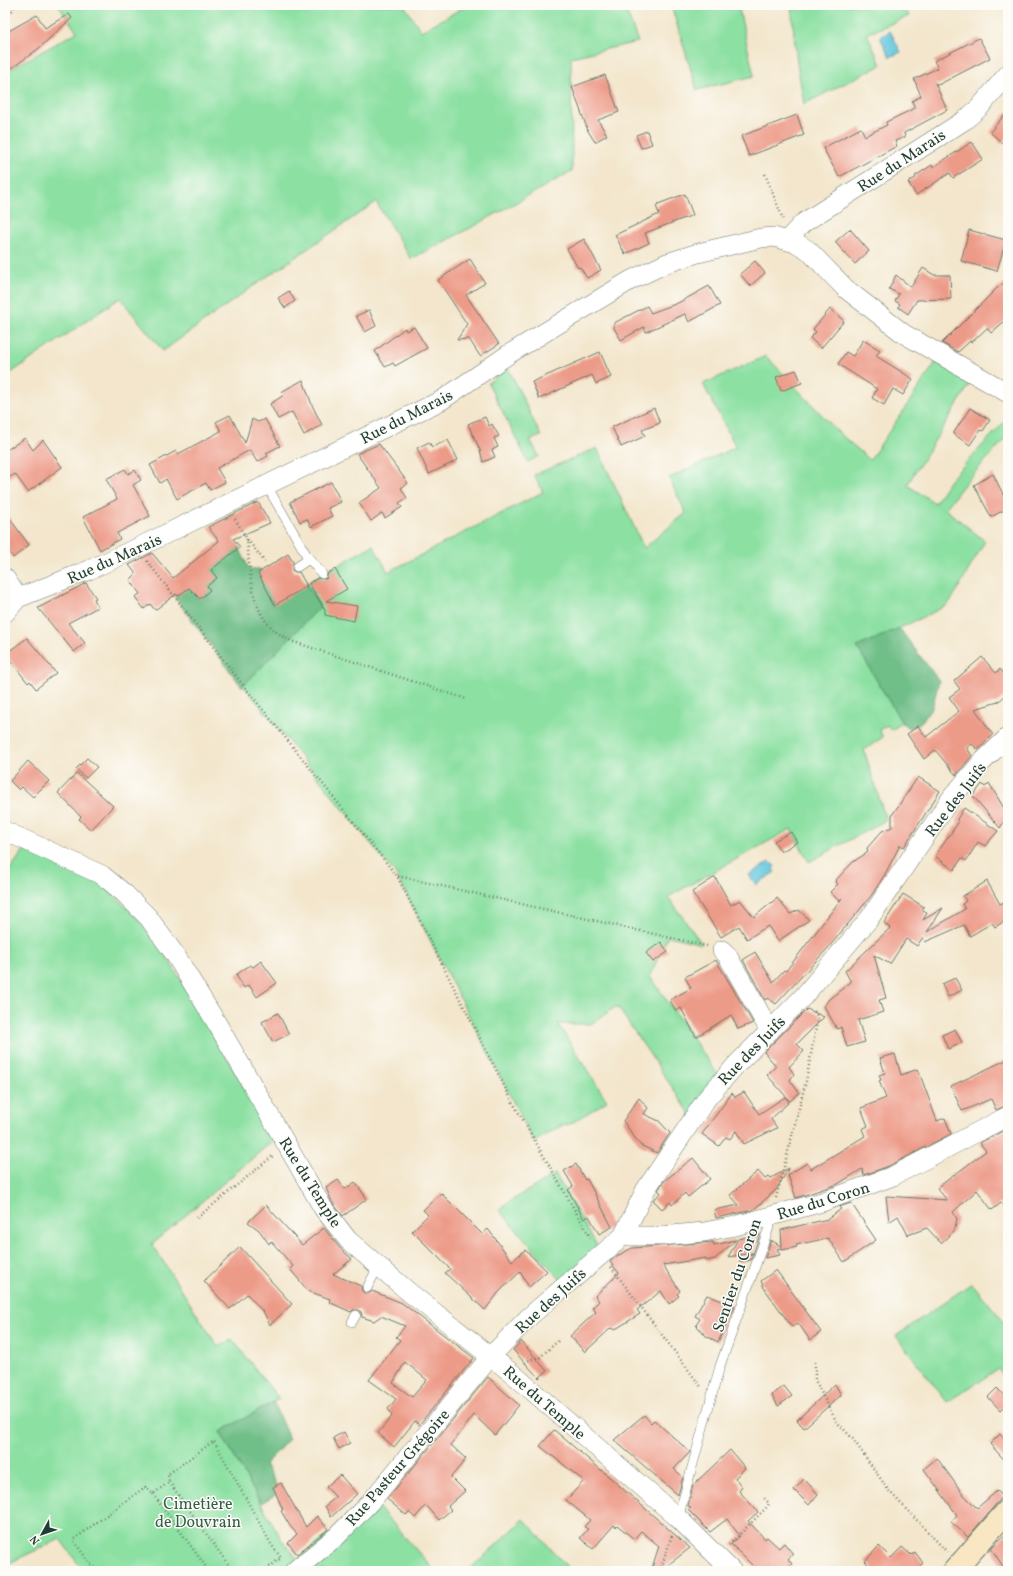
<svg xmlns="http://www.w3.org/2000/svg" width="1013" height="1576" font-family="Vollkorn,serif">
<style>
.green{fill:#8be0a2;stroke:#558e6b}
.forest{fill:#70be88;stroke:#487e5e}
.water{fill:#60c6de;stroke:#408289}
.building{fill:#ed9b89;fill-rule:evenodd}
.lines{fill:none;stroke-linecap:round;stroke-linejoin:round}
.lane-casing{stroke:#697869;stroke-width:10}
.street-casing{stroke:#697869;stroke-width:20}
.secondary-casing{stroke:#697869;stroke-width:24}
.path{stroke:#697869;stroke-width:2.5;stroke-dasharray:1 3;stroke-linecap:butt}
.lane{stroke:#fff;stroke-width:9}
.street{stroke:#fff;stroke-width:19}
.secondary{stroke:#f9e7c3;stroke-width:22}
.labels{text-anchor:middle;stroke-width:3;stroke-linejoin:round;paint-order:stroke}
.street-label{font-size:16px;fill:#1f3d34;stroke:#fdfcf7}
.park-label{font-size:16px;fill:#355e4a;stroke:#fdfcf7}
</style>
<rect width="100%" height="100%" fill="#fdfcf7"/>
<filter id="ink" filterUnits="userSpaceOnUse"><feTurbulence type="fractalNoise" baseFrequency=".025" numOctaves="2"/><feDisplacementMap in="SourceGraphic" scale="8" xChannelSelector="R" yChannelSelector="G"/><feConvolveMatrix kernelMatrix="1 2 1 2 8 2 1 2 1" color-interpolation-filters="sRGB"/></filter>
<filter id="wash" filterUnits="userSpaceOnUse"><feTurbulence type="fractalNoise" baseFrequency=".012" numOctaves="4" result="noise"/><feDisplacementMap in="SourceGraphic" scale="16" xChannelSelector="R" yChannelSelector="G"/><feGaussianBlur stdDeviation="0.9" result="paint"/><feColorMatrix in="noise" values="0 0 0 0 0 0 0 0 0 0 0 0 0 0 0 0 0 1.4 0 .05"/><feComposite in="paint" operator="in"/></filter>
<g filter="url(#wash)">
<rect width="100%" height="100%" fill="#f3e6cc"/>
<path class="green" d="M58,5H404L421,31L468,5H624L638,42L571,57L572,171L478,224L411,259L376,202L252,287L163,351L120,298L5,377V223L11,220L5,211V165L10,162L5,153V72L77,32Z
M671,5H738L754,76L697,90Z
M791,5H904L909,16L867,34L881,65L804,104L797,63Z
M766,356L838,432L870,460L936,362L972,381L907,485L935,503L950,480L1008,418V436L965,483L945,509L985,541L952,599L946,606L858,648L902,723L891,730L888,725L879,730L883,737L864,750L886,820L809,862L791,829L668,897L702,944L668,936L650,976L722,1081L693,1118L617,1006L591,1024H558L607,1101L570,1124L561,1126L534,1142L397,876L243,685L320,607L306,583L309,582L373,545L388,572L543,492L534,475L597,448L644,548L686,513L669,478L736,447L703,384Z
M508,368L541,436L530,440L539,456L528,462L488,383Z
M27,846L97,878L154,935L275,1139L152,1244L218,1347L232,1339L279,1399L220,1432L282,1540L298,1559L372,1500L435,1571H83L60,1539L5,1565V876Z
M555,1174L599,1249L562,1281L499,1210L506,1204Z
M972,1283L1008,1327V1380L998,1369L947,1402L896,1336Z
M524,1519L571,1571H468Z"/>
<path class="forest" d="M238,545L249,569H260L279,600L306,583L320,607L242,687L174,596Z
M899,628L939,681L932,708L918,726L916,724L910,728L902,723L857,647Z
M273,1402L289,1439L265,1464L280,1492L261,1503L220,1432Z"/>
<path class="water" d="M890,31L901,52L890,57L880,37Z
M769,862L775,866L773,869L775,872L756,885L749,875Z"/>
<g id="blocks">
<path class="building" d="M69,14L72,18L38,49L5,73V33L37,15L45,28Z
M979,38L990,58L938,85L935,83L947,110L904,133L905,137L895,141L897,146L839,177L823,148L861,128L865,136L887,125L886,122L915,108L912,101L921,96L914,79L938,68L934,61Z
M605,75L619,112L598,120L607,135L595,142L588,131L572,87Z
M1008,111V136L1002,143L990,132Z
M797,115L804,135L749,156L741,136Z
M647,131L652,144L641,148L636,135Z
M972,142L983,159L953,178L950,173L916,195L908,182L916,178L915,176L932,165L933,167Z
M685,194L693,215L645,233L649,243L625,254L615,235L659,214L656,206L658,204Z
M850,229L869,251L855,264L835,242Z
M969,230L1006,240L997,271L961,261Z
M584,239L601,270L587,278L580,267L578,268L567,249Z
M470,259L485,283L466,295L499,344L480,356L469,339L457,340L467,324L438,280Z
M755,261L765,273L750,286L740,274Z
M923,268L934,275H950L951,299L917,300L908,314L898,307L900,304L895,301L899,294L889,289L896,275L911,287Z
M1008,280V318L991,333L987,328L972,342L970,341L958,352L942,343L996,289Z
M709,286L720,305L689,322L685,314L646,332L644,327L621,340L614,328V323L647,306L651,313L678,303Z
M289,291L295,301L285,308L278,298Z
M830,309L844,321L821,348L810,338L816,332L813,329Z
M369,310L376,326L365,332L356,316Z
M414,327L427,348L395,366L393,363L385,367L375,351L405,328L406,331Z
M863,340L880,350L876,356L913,379L903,395L893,389L884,405L872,398L877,389L838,364L846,352L853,356Z
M600,352L611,377L596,384L592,375L539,399L532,382Z
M796,370L802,383L781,391L776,377Z
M303,380L312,405L322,425L304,435L292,412L278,419L270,404L284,395L281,392Z
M654,408L660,423L642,430L645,436L621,447L612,427Z
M970,408L990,420L983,431L980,430L970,445L953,434Z
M230,415L245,443L252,419L258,422L265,419L280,446L266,453L268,456L257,462L250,450L217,468L225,482L210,490L206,483L177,499L166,479L160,483L150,465L176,451L178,454L221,431L216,422Z
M485,417L489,426L492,424L499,436L494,438L498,447L492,450L495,457L483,462L480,450L468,424Z
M25,438L33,450L43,440L62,467L28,492L15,474L5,480V451Z
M448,440L458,460L429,474L417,448L429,442L432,447Z
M379,444L408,483L401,488L407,498L399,503L402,507L385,518L382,513L371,521L359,503L381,488L357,454Z
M125,469L128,474L135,470L141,480L133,485L150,516L117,533L120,539L100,550L83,517L117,499L106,479Z
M993,474L1008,504V508L991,517L974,485Z
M331,482L341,502L328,508L332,516L311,527L307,519L300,522L290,502Z
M258,502L270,523L233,539L240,547L211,570L217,578L207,586L210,590L200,599L189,588L178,596L176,594L155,610L150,604L144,609L135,597L140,594L130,580L136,574L129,565L152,553L173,578L219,541L208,527Z
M5,512L29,545L13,558L5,546Z
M288,554L293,562L292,570L295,572H299L307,586L275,605L258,573Z
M335,569L347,589L326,601L357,606L354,621L325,615V610L309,583L318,578L326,579L328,573Z
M86,583L96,598L94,599L98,607L68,623L85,643L74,652L38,608Z
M27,638L56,673L36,689L30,681L28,683L5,654Z
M982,657L996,673L1000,669L1008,678V693L998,702L975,709L993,735L978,750L972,744L967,748L972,756L956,775L935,750L924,759L907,734L918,726L926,737L959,711L949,697L960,689L954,681Z
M87,758L97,767L86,778L76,769Z
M28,761L49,781L33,797L22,787L19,790L10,781Z
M77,773L113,806L91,830L79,819L81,817L58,793Z
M918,777L940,791L904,847L900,845L884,876L871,896L828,948L776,1004L768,998L765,1000L743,960L755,952L773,982L784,970L786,971L842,898L839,901L830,892L838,884L835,881L853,862L868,852L867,848L882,831L892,827V815Z
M989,783L1008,815L1000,828L973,796L982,784L985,787Z
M964,808L998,831L985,846L978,842L966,861L962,858L954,870L935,856L958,823L957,819Z
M791,832L797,842L781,852L774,841Z
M715,877L731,905L740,900L754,917L777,898L790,914L799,910L809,920L778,941L768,926L747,939L739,926L721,937L692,892Z
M987,881L1000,904L1008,900V919L995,927L992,923L970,936L964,925L925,942L923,937L917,946L906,939L890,964L874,955L886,998L879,1000L883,1012L858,1020L865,1042L847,1047L841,1027L837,1029L824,1006L829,999L851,982L845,971L890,928L884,923L903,894L924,907L922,910L927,913L923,920L943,908L927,932L965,909L962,904L966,901L963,896Z
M661,942L668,952L653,962L646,953Z
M716,960L753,1023L738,1029L731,1015L696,1037L681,1008L676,1011L670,1000L691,988L685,977Z
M261,961L277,983L257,997L249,985L244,988L236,975L250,965L253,967Z
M955,978L962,990L948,997L942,984Z
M807,1009L824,1017L797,1044L804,1051L789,1067L794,1074L790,1080L799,1093L790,1101L767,1075L776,1066L764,1052Z
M278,1013L289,1034L273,1042L262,1022Z
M955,1029L962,1043L948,1049L942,1035Z
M895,1054L901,1075L918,1069L937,1121L945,1118L951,1134L889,1166L864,1175L862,1169L838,1184L796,1198L788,1175L807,1163L811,1169L865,1136L862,1129L868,1126L861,1108L886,1098L879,1081L881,1080L879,1075L885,1073L880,1058Z
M1008,1059V1105L996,1110L991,1099L962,1111L951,1086Z
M744,1092L759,1114L785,1097L789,1102L771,1119L777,1128L744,1144L736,1131L730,1139L726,1137L719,1146L702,1134L732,1093L735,1097Z
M639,1098L648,1108L644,1114L659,1121L670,1133L657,1153L640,1145L623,1121Z
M1008,1128V1210L1001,1203L992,1210L977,1190L953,1212L957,1219L954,1231L941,1243L927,1228L908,1235L898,1216L889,1222L886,1196L947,1200L937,1188L986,1151L980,1143Z
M693,1158L710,1179L688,1197L685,1193L672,1205L670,1202L662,1209L653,1200L661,1193L658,1190L664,1181Z
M576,1164L585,1180L587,1179L612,1227L599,1234L589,1216L584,1219L568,1190L573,1186L564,1171Z
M789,1168L776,1190L753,1210L716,1218L714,1210L739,1205L730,1195L758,1171L765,1179L769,1176L771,1178Z
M338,1180L345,1189L355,1182L367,1199L343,1216L332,1202L326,1188Z
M441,1193L482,1234L488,1229L512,1261L525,1250L547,1271L529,1287L520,1272L499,1292L485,1310L445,1273L450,1269L412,1231L428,1215L423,1210Z
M851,1203L876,1240L844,1262L828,1238L796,1245L797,1247L782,1250V1248L777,1249L780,1255L765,1258L771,1240L782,1247L781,1230L828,1219L841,1209L839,1207Z
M266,1205L302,1245L324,1228L339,1247L352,1259L333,1274L361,1286L362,1291L365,1293H370L372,1291L402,1303L474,1358L419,1425L415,1421L394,1447L378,1433L392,1416L388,1409L396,1399L369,1380L400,1340L396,1337L405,1326L381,1316L374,1321L362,1317L361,1312L359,1310H353L351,1312L329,1302L330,1299L308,1291L290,1269L293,1266L271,1241L269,1244L259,1230L248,1222ZM405,1362L427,1380L412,1397L393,1383Z
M760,1234L751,1260L739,1262L753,1253L728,1257L738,1239Z
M736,1240L715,1259L706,1261V1258L663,1265L680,1291L677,1294L679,1296L669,1304L661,1291L637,1310L640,1314L614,1330L611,1328L585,1352L570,1336L596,1312L592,1308L599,1301L595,1296L619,1273L610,1262L615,1257L632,1248L713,1242L714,1245Z
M240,1247L292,1304L270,1325L264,1313L247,1294L230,1309L204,1281Z
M776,1270L821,1332L810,1340L798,1323L792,1327L764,1288L761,1281Z
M707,1295L735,1306L718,1342L706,1336L696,1325L700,1319L695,1316Z
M521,1341L547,1371L539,1378L513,1350Z
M488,1377L519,1405L495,1435L474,1415L451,1445L466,1459L451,1477L465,1491L448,1506L451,1510L439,1520L426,1505L415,1518L409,1512L406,1515L387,1499Z
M835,1384L841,1395L804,1428L797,1420Z
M784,1386L792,1396L778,1406L772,1395Z
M997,1388L1008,1400V1402L1000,1410L988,1397Z
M644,1415L651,1423L654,1420L690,1452L674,1469L683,1477L678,1495L614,1440Z
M554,1430L614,1481L690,1548L660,1571H651L659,1546L641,1531L634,1539L617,1525L616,1527L614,1525L593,1549L580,1538L588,1529L584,1527L590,1520L566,1500L584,1481L540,1446Z
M344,1432L350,1443L339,1449L333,1438Z
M1000,1434L1008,1444V1464L990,1444Z
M730,1450L745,1468L735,1478L742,1487L739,1491L758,1512L748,1521L765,1539L767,1537L779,1548L784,1543L793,1554L788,1559L792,1564L785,1571H758L731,1544L740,1536L727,1519L710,1532L688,1510L691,1508L688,1506L693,1485Z
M937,1458L963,1494L977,1508L997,1491L1003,1496L968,1537L951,1522L957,1515L924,1469Z
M340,1475L357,1494L331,1517L325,1506L336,1497L326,1487Z
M804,1479L818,1494L809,1505L794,1490Z
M281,1483L306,1527L317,1516L328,1529L297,1554L288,1543L297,1534L290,1526L281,1511L283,1510L273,1487Z
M1008,1532V1571H1006L991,1548Z
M879,1546L891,1558L902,1547L911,1555L915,1552L923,1563L915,1571H874L865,1561Z"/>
</g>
</g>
<g filter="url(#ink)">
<use href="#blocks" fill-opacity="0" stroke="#697869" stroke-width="1"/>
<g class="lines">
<g class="lane-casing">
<path id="lane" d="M267,486L307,556L306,561L297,567
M307,556L322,574
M367,1288L378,1267
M352,1322L356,1315
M678,1518L720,1366L773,1216"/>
</g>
<g class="street-casing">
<path id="street" d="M788,239L803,223L965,120L979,108L1008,74
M5,578L18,598
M5,613L18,598L89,570L137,548L442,400L509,354L631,280L667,263L698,253L761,238L774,237L798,244L808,250L846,289L904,334L1008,393
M5,831L102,875L125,894L148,917L176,956L219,1027L323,1208L348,1240L410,1293L513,1374L678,1518L732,1571
M722,950L727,955L770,1031
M623,1236H661L704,1232L735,1226L822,1202L893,1176L1008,1116
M294,1571L337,1536L372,1500L491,1356L530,1316L623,1236L646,1189L707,1098L736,1065L802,998L869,919L952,797L982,762L1008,737"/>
</g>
<g class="secondary-casing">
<path id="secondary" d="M954,1571L1008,1510"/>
</g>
<path class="path" d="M5,21L14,8L13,5
M765,174L783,219
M235,519L247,539L265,562
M247,539C251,580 249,624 294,642L466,699
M147,561L243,685L397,876L512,1101L592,1240
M398,876L707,946
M776,1198L806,1081L818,1017L813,1009
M197,1218L274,1155
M611,1267L702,1388
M815,1362V1380L836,1421L853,1439L889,1491L947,1552
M525,1363L531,1359L539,1358L558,1341
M169,1482L233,1571
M153,1494L209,1571
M729,1545L768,1506L769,1503L764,1498
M96,1571L73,1540L145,1487L153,1494L169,1482L168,1474L214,1441L271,1544L281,1558L264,1571
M660,1571L672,1535"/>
<use href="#lane" class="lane"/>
<use href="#street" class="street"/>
<use href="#secondary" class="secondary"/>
</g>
</g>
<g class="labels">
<g class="street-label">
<text transform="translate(901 160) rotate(-33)" y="6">Rue du Marais</text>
<text transform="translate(406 416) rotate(-27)" y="6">Rue du Marais</text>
<text transform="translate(114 558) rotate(-24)" y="6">Rue du Marais</text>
<text transform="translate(955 799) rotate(-52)" y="6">Rue des Juifs</text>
<text transform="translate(751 1050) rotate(-46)" y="6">Rue des Juifs</text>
<text transform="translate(311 1182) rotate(58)" y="6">Rue du Temple</text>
<text transform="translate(823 1200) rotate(-17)" y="6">Rue du Coron</text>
<text transform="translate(736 1275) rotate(-71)" y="6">Sentier du Coron</text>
<text transform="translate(550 1300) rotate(-42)" y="6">Rue des Juifs</text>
<text transform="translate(545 1402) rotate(41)" y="6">Rue du Temple</text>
<text transform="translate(397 1467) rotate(-49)" y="6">Rue Pasteur Grégoire</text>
</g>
<g class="park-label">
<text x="198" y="1509">Cimetière<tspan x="198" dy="18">de Douvrain</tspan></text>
</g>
</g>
<rect width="1013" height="1576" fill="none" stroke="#fdfcf7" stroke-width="20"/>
<g transform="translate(42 1534) rotate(230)" stroke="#fdfcf7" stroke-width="3" paint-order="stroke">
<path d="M0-3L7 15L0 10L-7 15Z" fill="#1f3d34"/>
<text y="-6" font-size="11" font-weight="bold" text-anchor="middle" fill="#1f3d34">N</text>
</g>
</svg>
